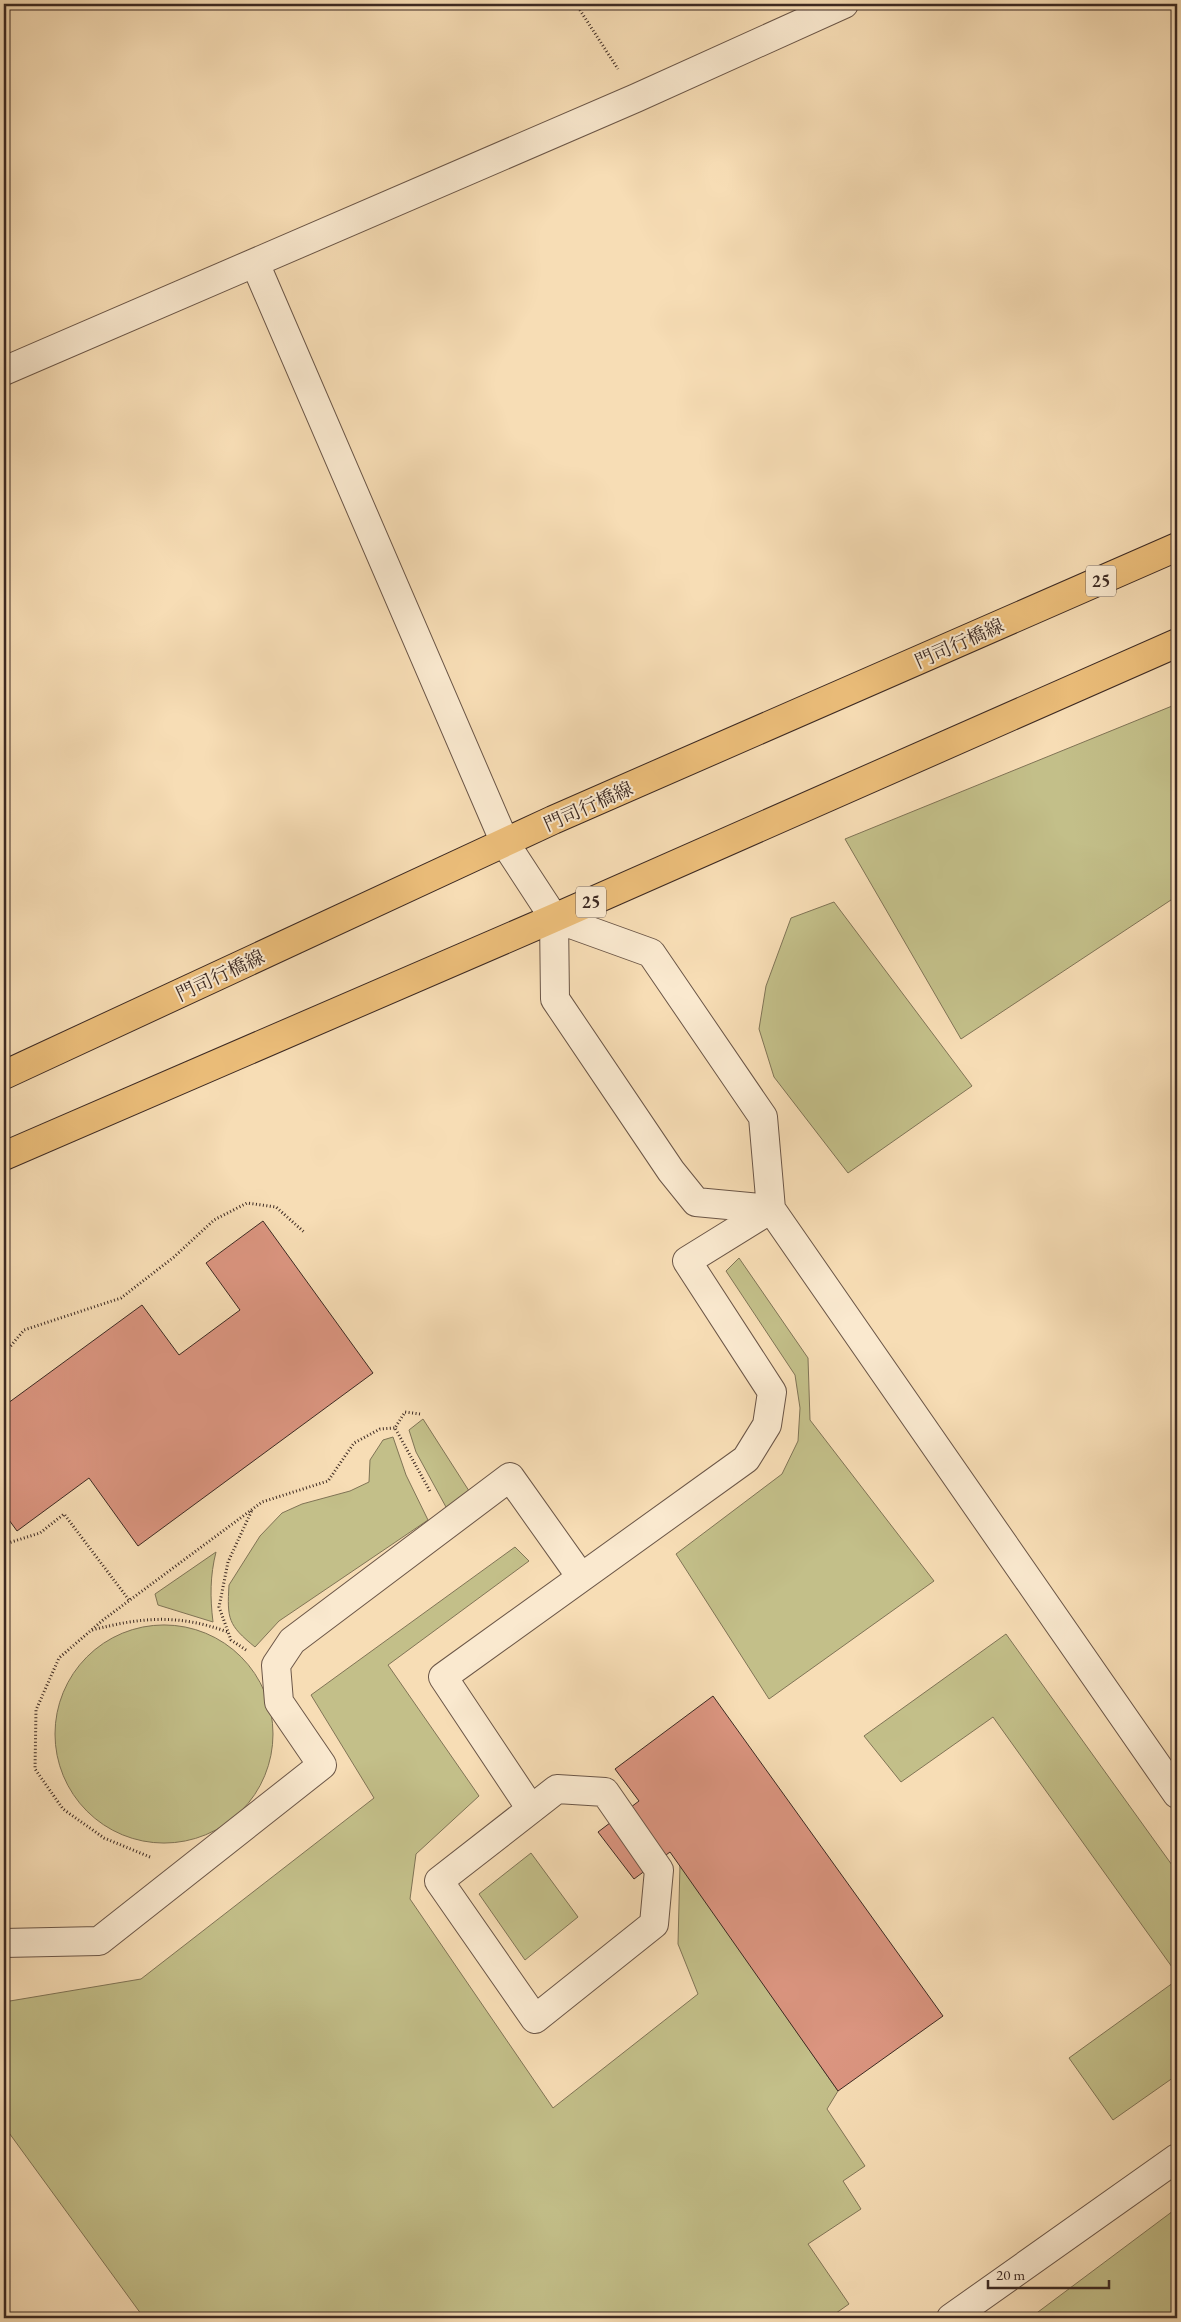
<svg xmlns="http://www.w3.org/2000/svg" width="1181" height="2322" font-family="'EB Garamond','Noto Serif JP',serif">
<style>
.green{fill:#c3bf89;stroke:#807456}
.building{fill:#db9580;stroke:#3c2922}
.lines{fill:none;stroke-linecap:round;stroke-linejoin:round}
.minor-casing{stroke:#6b5647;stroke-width:30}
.major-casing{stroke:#3c2922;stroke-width:30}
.path{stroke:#3c2922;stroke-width:3;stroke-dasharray:1 2.5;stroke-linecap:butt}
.minor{stroke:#fae9cf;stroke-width:28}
.major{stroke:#ecbe7a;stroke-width:28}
.labels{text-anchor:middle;stroke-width:4;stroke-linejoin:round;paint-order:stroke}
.shield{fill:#fae9cf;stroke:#756356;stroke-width:1}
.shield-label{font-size:18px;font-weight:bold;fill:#3c2922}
.street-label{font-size:19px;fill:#3c2922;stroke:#fae9cf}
</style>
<rect width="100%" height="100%" fill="#f7ddb5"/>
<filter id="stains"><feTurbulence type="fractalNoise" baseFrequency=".004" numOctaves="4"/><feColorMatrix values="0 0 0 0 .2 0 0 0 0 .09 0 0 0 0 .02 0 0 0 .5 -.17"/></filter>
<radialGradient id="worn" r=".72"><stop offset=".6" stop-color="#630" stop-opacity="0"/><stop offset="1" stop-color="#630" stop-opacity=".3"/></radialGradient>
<path class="green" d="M1177,704V896L961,1039L845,839Z
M834,902L972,1086L848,1173L774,1077L759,1029L766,986L791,918Z
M739,1258L808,1358L810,1420L934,1581L769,1699L676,1554L782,1474L798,1441L800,1408L795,1375L726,1271Z
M423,1419L471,1494L446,1507L416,1452L409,1430Z
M393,1437L406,1475L428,1520L279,1621L255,1647C228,1625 227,1619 229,1585L260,1536L282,1513L302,1504L350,1491L369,1482L370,1460L383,1440Z
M515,1547L529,1561L388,1665L479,1796L416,1854L410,1899L553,2108L698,1994L678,1944L680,1864L838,2091L827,2109L865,2166L843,2181L861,2209L808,2244L849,2304L829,2318H144L4,2126V2002L141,1979L374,1798L311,1695Z
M216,1552C210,1576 210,1597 213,1622L158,1605L155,1594Z
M55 1734a109 109 0 1 1 218 0a109 109 0 1 1-218 0Z
M1006,1634L1177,1872V1974L993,1717L901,1782L864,1736Z
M531,1853L578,1917L525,1960L479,1894Z
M1177,1980V2075L1113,2120L1069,2058Z
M1177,2208V2318H1030Z"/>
<path class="building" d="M263,1221L373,1373L138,1546L89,1478L17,1531L4,1513V1406L142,1305L179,1355L240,1310L206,1263Z
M713,1696L943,2016L838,2091L670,1852L634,1879L598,1832L639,1801L615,1769Z"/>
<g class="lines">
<g class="minor-casing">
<path id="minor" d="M255,263L505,843L554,918L555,999L671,1171L696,1202L771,1209
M4,371L636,98L844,4
M554,918L651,953L763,1117L771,1209L1177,1794
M557,1789L605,1792L659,1870L654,1924L535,2019L439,1881Z
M531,1809L443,1677L746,1459L767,1425L772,1392L687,1261L771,1209
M4,1943L99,1941L322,1765L279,1702L276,1665L292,1641L510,1477L581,1577
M951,2318L1177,2158"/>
</g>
<g class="major-casing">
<path id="major" d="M4,1075L553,820L1177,547
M4,1156L554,918L1177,643"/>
</g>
<path class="path" d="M576,4L618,69
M4,1354L24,1330L121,1298L174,1257L214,1220L247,1203L276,1207L304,1232
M420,1414L405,1412L395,1428L431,1493
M4,1541L8,1543L40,1533L64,1514L129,1600
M92,1630C143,1617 178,1614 228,1632
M246,1650L231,1640L219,1607L228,1562L252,1510
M150,1857L104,1838L63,1809L35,1769L36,1710L59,1658L103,1620L262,1502L328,1481L354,1443L380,1429L395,1428"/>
<use href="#minor" class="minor"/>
<use href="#major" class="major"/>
</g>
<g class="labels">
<g class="shield">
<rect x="1086" y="565.5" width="30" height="31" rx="4"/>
<rect x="576" y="886.5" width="30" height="31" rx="4"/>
</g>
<g class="shield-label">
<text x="1101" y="587">25</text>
<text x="591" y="908">25</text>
</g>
<g class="street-label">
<text transform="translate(959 643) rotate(-24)" y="7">門司行橋線</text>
<text transform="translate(588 806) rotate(-24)" y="7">門司行橋線</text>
<text transform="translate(220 975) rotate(-25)" y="7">門司行橋線</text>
</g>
</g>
<rect width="1181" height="2322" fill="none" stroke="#f7ddb5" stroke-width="20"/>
<rect x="5" y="5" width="1171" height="2312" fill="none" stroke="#3c2922" stroke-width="2.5"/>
<rect x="10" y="10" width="1161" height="2302" fill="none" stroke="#3c2922"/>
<path d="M988 2280v8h121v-8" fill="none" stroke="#3c2922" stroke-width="2.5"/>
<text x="996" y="2280" font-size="15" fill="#3c2922" stroke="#fae9cf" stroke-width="4" paint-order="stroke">20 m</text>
<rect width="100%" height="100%" filter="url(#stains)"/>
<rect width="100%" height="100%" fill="url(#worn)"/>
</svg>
